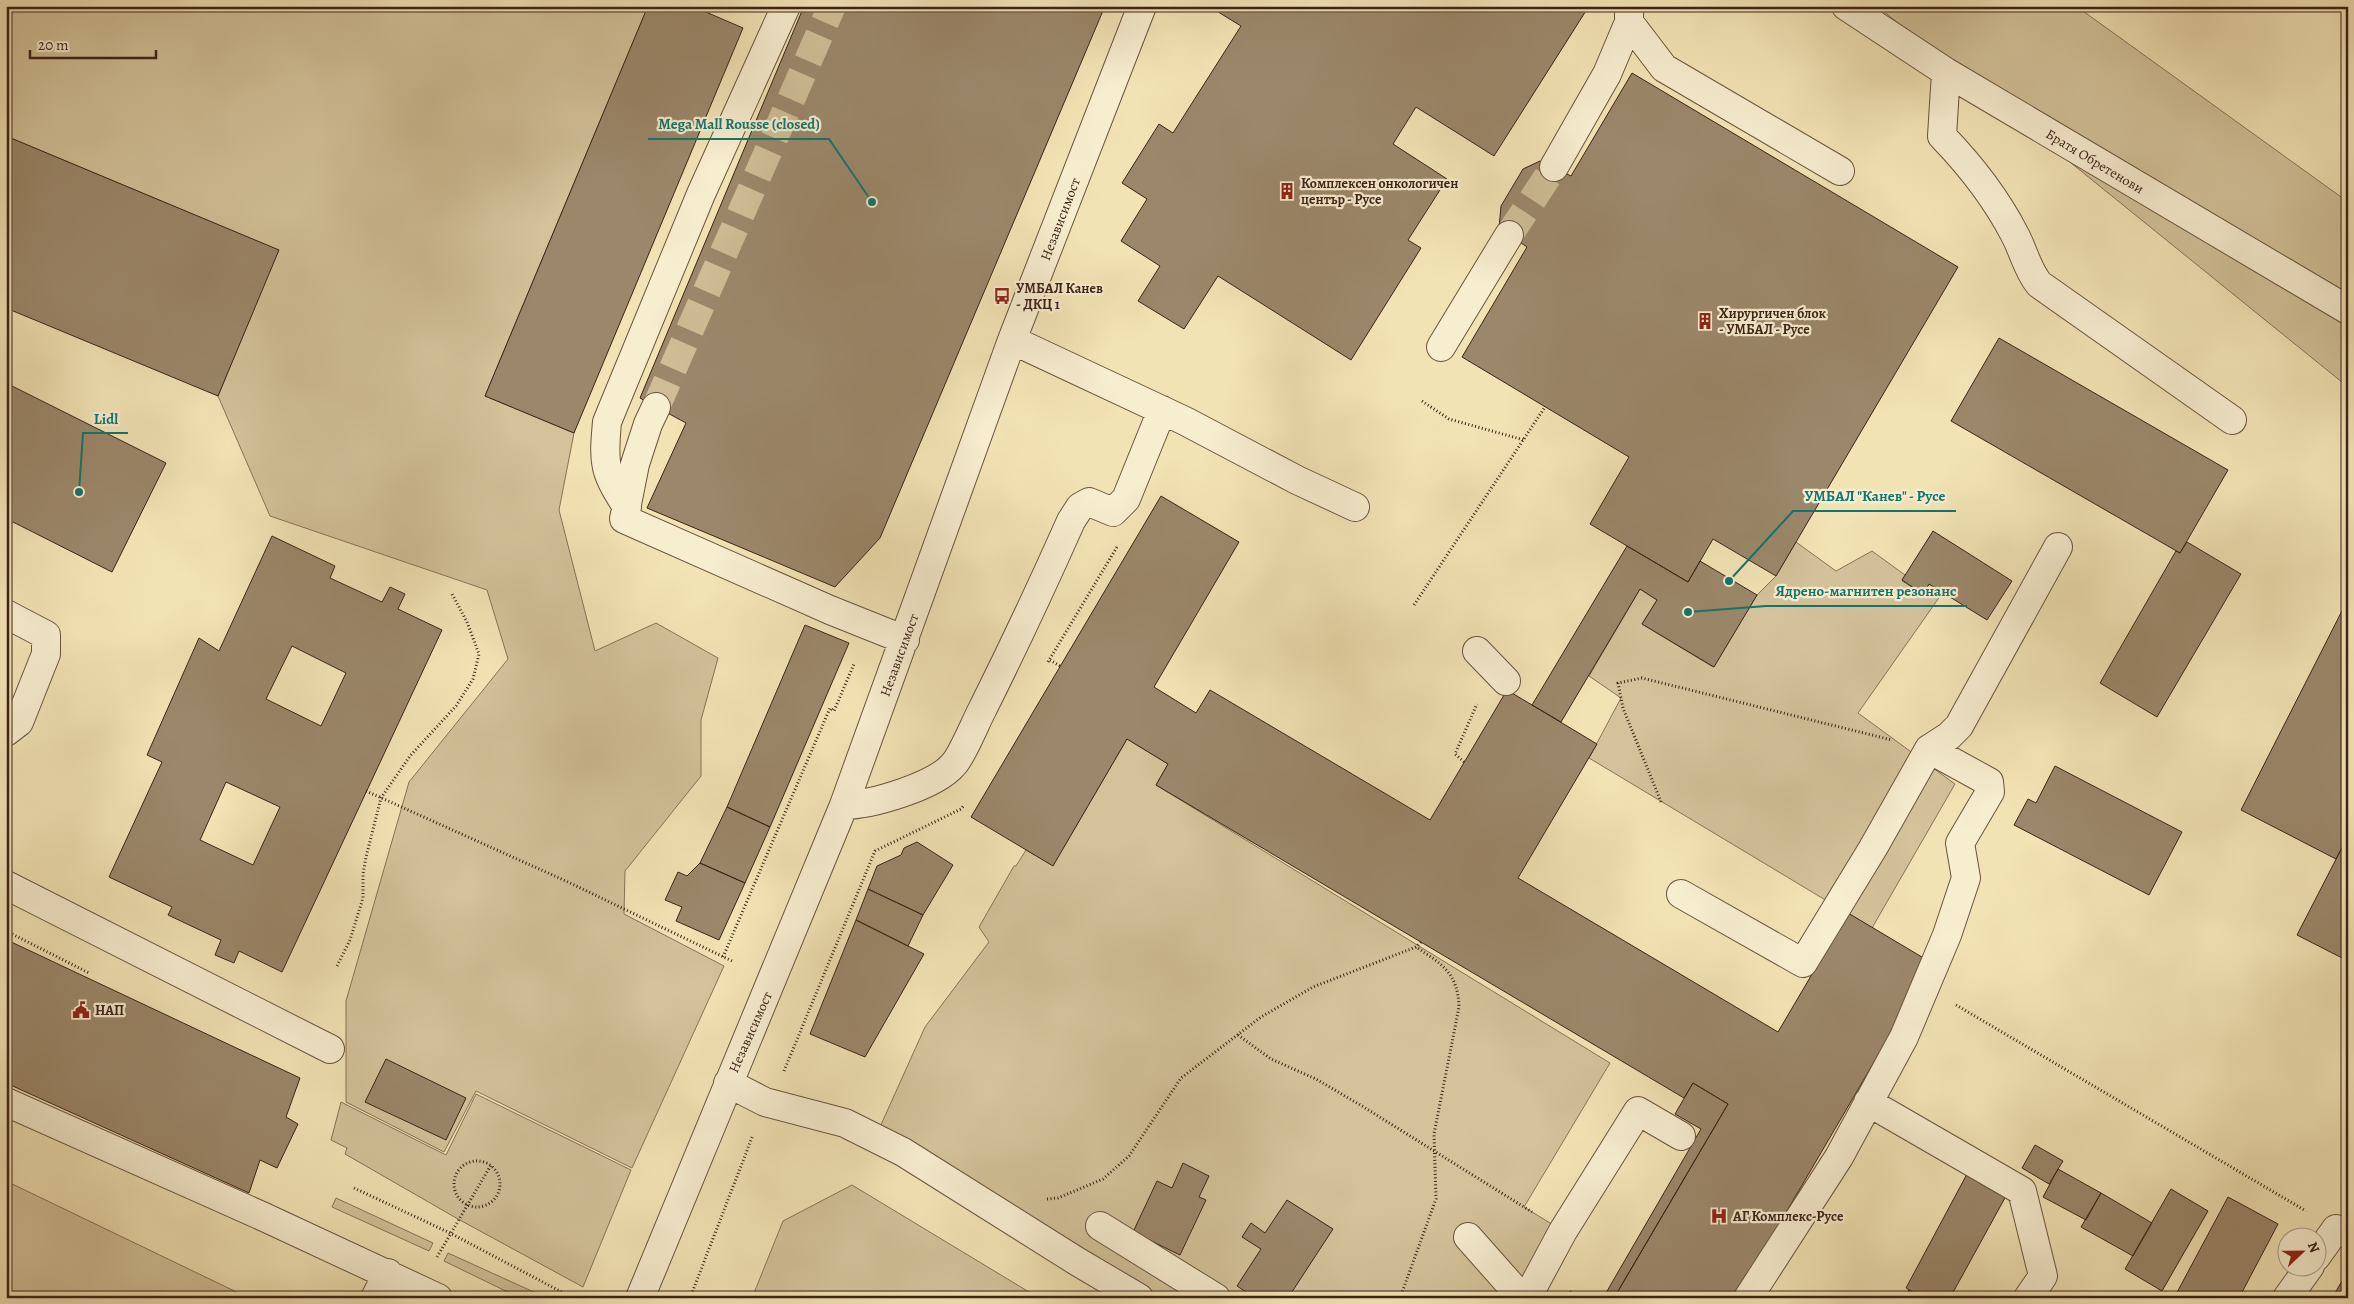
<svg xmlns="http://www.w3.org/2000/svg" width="2354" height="1304" font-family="Alegreya,serif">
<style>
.green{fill:#d3c29a;stroke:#887259}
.building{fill:#9b876a;stroke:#3c2318;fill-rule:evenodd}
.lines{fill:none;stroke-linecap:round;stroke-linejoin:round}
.minor-tunnel{stroke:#cebd96;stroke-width:28;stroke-dasharray:28 14;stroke-linecap:butt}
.minor-casing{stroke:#6a533f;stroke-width:30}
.path{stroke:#3c2318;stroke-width:3;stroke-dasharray:1 2.5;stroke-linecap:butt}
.minor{stroke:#f7edcf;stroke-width:28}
.labels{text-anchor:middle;stroke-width:4.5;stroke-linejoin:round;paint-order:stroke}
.street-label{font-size:14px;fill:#3c2318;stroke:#f7edcf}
.poi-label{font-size:14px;font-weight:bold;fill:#3c2318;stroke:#f7edcf;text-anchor:start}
.leader{fill:none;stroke:#0f766e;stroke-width:2}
.callout-dot{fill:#0f766e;stroke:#f7edcf;stroke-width:2}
.callout-label{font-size:15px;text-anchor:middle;font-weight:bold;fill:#0f766e;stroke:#f7edcf;stroke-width:4.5;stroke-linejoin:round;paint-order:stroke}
</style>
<rect width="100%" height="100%" fill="#f2e3b5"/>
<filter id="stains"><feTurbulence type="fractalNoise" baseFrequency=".004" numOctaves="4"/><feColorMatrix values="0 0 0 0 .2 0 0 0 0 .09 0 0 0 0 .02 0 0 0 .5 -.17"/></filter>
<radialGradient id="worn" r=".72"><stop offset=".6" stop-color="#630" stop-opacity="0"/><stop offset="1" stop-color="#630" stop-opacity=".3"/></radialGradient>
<path class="green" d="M6,6H648L485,396L574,433L559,510L595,651L656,623L718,658L701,720V776L625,871L624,914L724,966L632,1168L476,1091L444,1152L346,1102V1001L409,782L508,659L487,590L270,516L218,396L278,250L6,136Z
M1877,6H2076L2348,202V387Z
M1796,542L1836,571L1872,551L1905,575L1902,581L1923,594L1929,584L1943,592L1858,713L1955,784L1872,928L1589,758L1621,698L1589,676L1640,589L1657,600L1642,624L1713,667L1757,595L1776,576Z
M1127,739L1168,764L1156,785L1610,1063L1524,1207L1563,1231L1527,1298H1131L875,1138L925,1027L989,942L979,927L1014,866H1016L1026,850L1053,865Z
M476,1094L631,1170L583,1287L458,1219L345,1154L347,1148L331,1140L341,1102L446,1155Z
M6,1181L249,1298H6Z
M852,1185L1039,1298H752L783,1221Z
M336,1198L433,1243L429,1251L332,1207Z
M448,1253L547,1298H520L444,1261Z"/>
<path class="building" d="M648,6H692L743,28L574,433L485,396Z
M804,6H1105L880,538L835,587L647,508L686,423L640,398Z
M1218,6H1589L1494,156L1416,107L1393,144L1447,179L1408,240L1421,248L1351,360L1218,276L1184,329L1138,301L1160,266L1121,241L1147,199L1122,183L1159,124L1173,133L1241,26L1215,10Z
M1632,73L1958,267L1776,576L1713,539L1688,582L1590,524L1629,457L1462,357L1527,247L1499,228L1501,206L1523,169L1540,161L1571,176Z
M6,136L279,250L218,396L6,308Z
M1999,338L2228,470L2180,553L1951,421Z
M6,383L166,463L112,572L13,522L6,535Z
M1161,496L1239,542L1154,687L1196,713L1210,690L1430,820L1507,690L1597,744L1518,878L1778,1032L1848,913L1932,963L1736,1298H1614L1728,1104L1693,1083L1684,1098L1156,785L1168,764L1127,739L1053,866L971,817Z
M1933,531L2012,581L1987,620L1929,584L1923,594L1902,580Z
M272,536L335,566L330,578L382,602L390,587L405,594L398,609L442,630L282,972L239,951L234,963L215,955L221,940L168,915L172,907L109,877L162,762L147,755L199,638L219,651ZM292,646L346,673L321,726L266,699ZM226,782L280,807L253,865L200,840Z
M2187,542L2241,574L2157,717L2100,683L2176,551L2180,553Z
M1627,546L1688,582L1700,561L1757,595L1714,667L1642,624L1657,600L1640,589L1561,722L1532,705Z
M2348,599V836L2336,859L2241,810Z
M805,625L849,643L770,827L727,807Z
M2055,766L2182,832L2149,895L2014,825L2028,799L2036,803Z
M727,807L770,827L745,883L700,863Z
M2348,836V961L2297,935Z
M917,842L953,865L923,915L868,889L877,866L901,855L904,848Z
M700,863L745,883L719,940L676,921L682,907L665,900L678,872L687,876Z
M868,889L923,915L908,946L856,920Z
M856,920L924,954L865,1057L810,1034Z
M7,940L300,1078L286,1117L298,1124L277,1168L260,1160L249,1193L6,1083Z
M386,1059L466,1098L446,1140L365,1102Z
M1693,1083L1728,1104L1614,1298H1603L1701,1129L1675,1114Z
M2035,1145L2063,1161L2049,1184L2022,1168Z
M1183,1163L1209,1176L1199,1197L1206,1200L1180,1255L1133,1232L1157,1181L1172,1188Z
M2058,1169L2101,1193L2086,1220L2043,1197Z
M1967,1174L2006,1196L1950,1298H1923L1906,1288Z
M2171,1189L2208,1211L2162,1291L2125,1269Z
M2101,1193L2152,1223L2133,1256L2081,1227Z
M2228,1197L2278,1224L2239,1298H2174Z
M1287,1200L1333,1229L1288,1298H1255L1237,1286L1261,1249L1242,1237L1251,1223L1265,1233Z
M2342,1281L2348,1284V1298H2332Z
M1909,1290L1923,1298H1904Z
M1570,1291L1583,1298H1566Z"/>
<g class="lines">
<path class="minor-tunnel" d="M1509,235L1554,167
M656,407L832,6"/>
<g class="minor-casing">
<path id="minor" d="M1629,6V22L1664,68L1840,171
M1846,6L1946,72L2348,310
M1946,72L1942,136C1970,165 1996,198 2015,235C2024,252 2027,269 2039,284L2232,420
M1554,167L1607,74L1629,22
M1012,340L1185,421L1297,480L1355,507
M1441,347L1509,235
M656,407L648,424L635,464L624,519L830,610L905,640
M627,507C604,471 603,465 607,422L701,194L786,6
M6,614L46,635V654L19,722L6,732
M1477,651L1506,681
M844,805C872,805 935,786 953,765C962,756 976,721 983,708C1014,646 1043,584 1071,521L1080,507L1089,502L1113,512L1126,499L1162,410
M6,885L330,1049
M1681,894L1803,963L1873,848L1929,749L1949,736L1959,726L2058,547
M728,1083L765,1102L845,1123L903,1152L1078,1262L1139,1298
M6,1102L264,1217L438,1298
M1868,1102L2022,1191L2043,1276L2028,1298
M1100,1226L1216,1298
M1468,1237L1522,1298
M2316,1257L2336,1229L2348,1234
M375,1298L388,1273
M640,1298L844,805L1012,340L1142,6
M1527,1298L1563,1231L1638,1111L1681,1136
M1748,1298L1839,1157L1904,1037L1947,935L1966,878L1960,843L1990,792L1989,782L1929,749
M2287,1298L2310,1266"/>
</g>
<path class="path" d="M1422,401L1449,419L1524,440
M1414,605L1545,407
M1050,660L1060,666
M1048,662L1117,547
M1464,762L1455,754L1477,704
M366,791L568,882L732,961
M1661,802L1623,708L1618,683L1642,678L1892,740
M6,931L89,973
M723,957L830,708L834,711L854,664
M337,966L350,940L363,898V874L366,857L381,798L410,756L456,706L473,679L479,654L467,622L451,592
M1956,1005L2306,1211
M1238,1035L1271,1059L1316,1079L1362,1106L1532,1212
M784,1071L875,851L961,809L964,805
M454 1184a23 23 0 1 1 46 0a23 23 0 1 1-46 0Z
M354,1188L450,1233L573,1298
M1047,1199L1058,1198L1103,1179L1129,1156L1181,1078L1261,1017L1313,987L1416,947L1421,942
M437,1257L491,1165
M690,1298L753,1135
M1400,1298L1436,1199L1434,1134L1459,1007C1458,973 1442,964 1416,947"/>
<use href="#minor" class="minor"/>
</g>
<defs>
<g id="building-bare" transform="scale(1.35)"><path d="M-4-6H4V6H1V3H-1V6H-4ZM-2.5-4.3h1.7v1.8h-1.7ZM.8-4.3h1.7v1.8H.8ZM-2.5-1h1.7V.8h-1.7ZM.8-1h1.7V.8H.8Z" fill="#8f2418" stroke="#f7edcf" stroke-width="2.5" paint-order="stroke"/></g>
<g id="bus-bare" transform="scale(1.35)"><path d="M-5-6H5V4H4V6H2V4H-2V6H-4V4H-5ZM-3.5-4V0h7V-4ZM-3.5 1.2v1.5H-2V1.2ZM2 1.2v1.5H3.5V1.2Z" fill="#8f2418" stroke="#f7edcf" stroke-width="2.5" paint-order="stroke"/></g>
<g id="civic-bare" transform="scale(1.35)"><path d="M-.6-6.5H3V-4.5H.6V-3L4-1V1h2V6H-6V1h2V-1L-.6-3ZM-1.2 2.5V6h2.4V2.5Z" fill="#8f2418" stroke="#f7edcf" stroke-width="2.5" paint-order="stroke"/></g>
<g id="hospital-bare" transform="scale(1.35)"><path d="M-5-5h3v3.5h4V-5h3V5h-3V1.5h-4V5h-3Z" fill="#8f2418" stroke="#f7edcf" stroke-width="2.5" paint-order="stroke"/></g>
</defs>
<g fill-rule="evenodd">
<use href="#building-bare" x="1287" y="191"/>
<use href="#bus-bare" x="1002" y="296"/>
<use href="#building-bare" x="1705" y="321"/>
<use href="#civic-bare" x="81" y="1010"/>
<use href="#hospital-bare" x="1719" y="1216"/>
</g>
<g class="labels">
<g class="street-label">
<text transform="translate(2095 161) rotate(31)" y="5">Братя Обретенови</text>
<text transform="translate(1060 219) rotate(-69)" y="5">Независимост</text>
<text transform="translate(899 655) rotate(-70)" y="5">Независимост</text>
<text transform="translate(750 1032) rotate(-66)" y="5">Независимост</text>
</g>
<g class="poi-label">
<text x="1301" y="188">Комплексен онкологичен<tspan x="1301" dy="16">център - Русе</tspan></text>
<text x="1016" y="293">УМБАЛ Канев<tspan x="1016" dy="16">- ДКЦ 1</tspan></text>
<text x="1719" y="318">Хирургичен блок<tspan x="1719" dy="16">- УМБАЛ - Русе</tspan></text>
<text x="95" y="1015">НАП</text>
<text x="1733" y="1221">АГ Комплекс-Русе</text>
</g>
</g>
<path class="leader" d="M872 202L829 139H648M79 492L83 433H128M1729 581L1793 511H1956M1688 612L1766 606H1967"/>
<g class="callout-dot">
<circle cx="872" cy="202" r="5"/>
<circle cx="79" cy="492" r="5"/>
<circle cx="1729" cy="581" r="5"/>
<circle cx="1688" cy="612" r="5"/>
</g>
<g class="callout-label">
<text x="739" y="129">Mega Mall Rousse (closed)</text>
<text x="106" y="424">Lidl</text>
<text x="1875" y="501">УМБАЛ "Канев" - Русе</text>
<text x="1866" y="596">Ядрено-магнитен резонанс</text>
</g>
<rect width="2354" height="1304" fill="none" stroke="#f2e3b5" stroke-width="25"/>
<rect x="8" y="8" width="2339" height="1289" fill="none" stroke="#3c2318" stroke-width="2.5"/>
<rect x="12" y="12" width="2329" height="1279" fill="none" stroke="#3c2318"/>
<g transform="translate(2302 1252) rotate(68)"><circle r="24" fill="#f7edcf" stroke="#ac9c86"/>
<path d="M0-4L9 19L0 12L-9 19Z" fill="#8f2418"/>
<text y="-8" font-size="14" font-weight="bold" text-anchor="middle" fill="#3c2318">N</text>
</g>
<path d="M30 50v8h126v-8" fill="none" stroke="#3c2318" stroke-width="2.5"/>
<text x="38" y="50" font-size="15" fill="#3c2318" stroke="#f7edcf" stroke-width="4" paint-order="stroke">20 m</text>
<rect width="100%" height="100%" filter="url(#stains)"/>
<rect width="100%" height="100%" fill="url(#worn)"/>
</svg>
